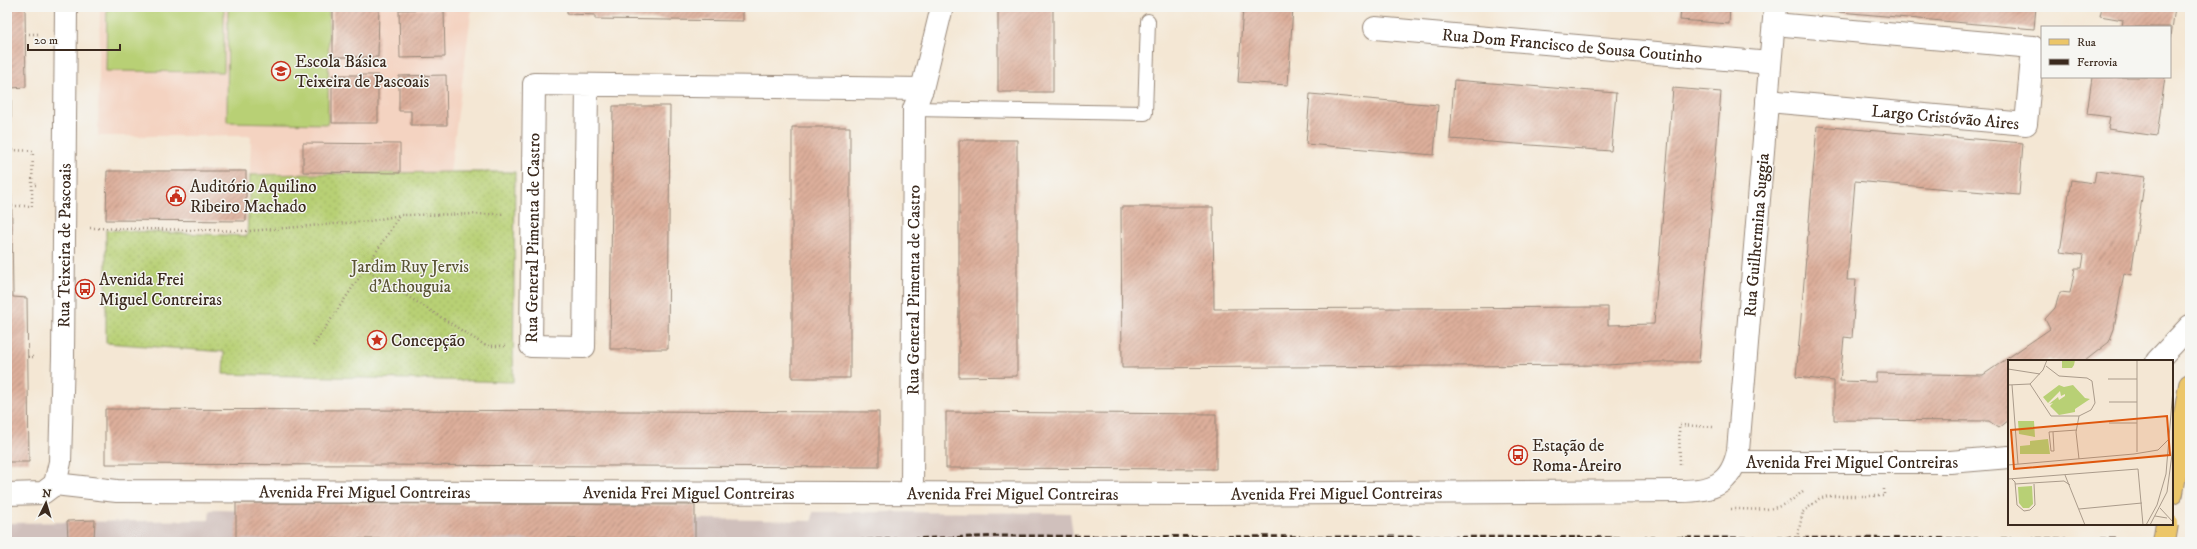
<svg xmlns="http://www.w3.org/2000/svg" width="2197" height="549" font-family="'IM FELL DW Pica',serif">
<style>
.built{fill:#f4d3c1}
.railway{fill:#d0c0bc}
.grass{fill:url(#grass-dots);stroke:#7a7d4a}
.pitch{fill:#b8d075;stroke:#7a7d4a}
.building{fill:url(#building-hatch)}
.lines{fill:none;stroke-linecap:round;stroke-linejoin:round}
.lane-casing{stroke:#988879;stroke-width:16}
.street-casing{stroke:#988879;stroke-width:24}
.primary-casing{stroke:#988879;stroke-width:24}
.path{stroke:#988879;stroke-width:2.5;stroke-dasharray:1 3;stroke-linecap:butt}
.lane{stroke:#fff;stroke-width:14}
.street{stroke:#fff;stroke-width:22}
.primary{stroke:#ecc669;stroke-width:22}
.rail{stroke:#3b2a1e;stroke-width:3;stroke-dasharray:6 3;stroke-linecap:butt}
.primary-bridge-casing{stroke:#988879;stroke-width:24;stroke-linecap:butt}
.path-bridge{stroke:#988879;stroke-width:2.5;stroke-dasharray:1 3;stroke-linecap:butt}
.primary-bridge{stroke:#ecc669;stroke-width:22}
.labels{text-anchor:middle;stroke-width:3;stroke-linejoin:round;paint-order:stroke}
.street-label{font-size:17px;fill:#3b2a1e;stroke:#f6f6f2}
.poi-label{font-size:17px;fill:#3b2a1e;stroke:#f6f6f2;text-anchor:start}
.park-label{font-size:17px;fill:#5a5434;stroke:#f6f6f2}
.inset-road{fill:none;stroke:#aa9b8b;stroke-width:1}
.view{fill:#df570d;fill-opacity:0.15;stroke:#df570d;stroke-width:2}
.inset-edge{fill:none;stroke:#3b2a1e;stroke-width:2}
</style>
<defs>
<pattern id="grass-dots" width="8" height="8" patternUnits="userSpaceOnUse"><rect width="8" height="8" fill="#b8d075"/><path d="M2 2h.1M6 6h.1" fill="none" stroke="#9fb365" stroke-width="1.8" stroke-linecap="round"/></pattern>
<pattern id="building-hatch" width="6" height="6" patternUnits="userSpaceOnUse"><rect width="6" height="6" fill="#ddaf9b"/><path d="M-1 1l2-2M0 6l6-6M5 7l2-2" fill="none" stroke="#b48f7e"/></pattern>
</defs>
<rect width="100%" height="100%" fill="#f6f6f2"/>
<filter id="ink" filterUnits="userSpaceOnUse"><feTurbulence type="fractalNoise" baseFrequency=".025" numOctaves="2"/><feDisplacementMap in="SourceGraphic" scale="8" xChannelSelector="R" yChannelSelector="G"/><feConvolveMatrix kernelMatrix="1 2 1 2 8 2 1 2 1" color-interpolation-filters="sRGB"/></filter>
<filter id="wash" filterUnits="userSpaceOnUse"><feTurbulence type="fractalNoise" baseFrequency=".012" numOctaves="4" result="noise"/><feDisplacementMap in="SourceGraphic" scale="16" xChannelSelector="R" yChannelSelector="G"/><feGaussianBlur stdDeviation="0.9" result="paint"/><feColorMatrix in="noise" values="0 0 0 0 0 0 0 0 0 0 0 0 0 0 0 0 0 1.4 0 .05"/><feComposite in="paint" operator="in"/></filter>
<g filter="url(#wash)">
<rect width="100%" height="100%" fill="#f4e7d4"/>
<path class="built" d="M100,7H472L450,172L250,175L251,136H98Z"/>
<path class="railway" d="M210,510L812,521L813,512L1070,513L1074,542H7V523L209,520Z"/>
<path class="grass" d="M450,172H515L513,382L223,374L224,352L106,343V230L247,236L250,175Z"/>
<path class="pitch" d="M107,7H224V72L106,71Z
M228,7H329L328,124L227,122Z"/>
<g id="blocks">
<path class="building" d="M7,7H25L26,87L11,88V156L13,297L27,298L29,462H7Z
M333,7H379L378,57H333Z
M567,7H743V21L595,19V15L567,14Z
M998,7H1053V92H998Z
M1243,7H1293L1288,85L1238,82Z
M1681,7H1730L1729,24L1680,20Z
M1828,7H2036L2034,29L1828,11Z
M2102,7H2175L2171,37L2170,27H2122L2123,20L2100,16Z
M444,9L445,57L400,58L399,10Z
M332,75H378V123H332Z
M446,75L447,125H411V111H399V76Z
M2092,77H2165L2157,136L2108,129L2110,117L2087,114Z
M1454,80L1616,93L1611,151L1450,139Z
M1673,88L1721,92L1699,362H1651L1608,365L1122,368L1121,207H1213L1214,309L1608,307V325L1654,324Z
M1310,94L1438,105L1434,155L1306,144Z
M613,106H670L668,349H610Z
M1817,126L2023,143L2019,195L1855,181L1847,280H1856L1852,338L1844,337L1840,381L1876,382V373L1983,375L2050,329L2045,319L2055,308L2060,292L2070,293L2075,268H2082L2084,255L2060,252L2071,180L2094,183L2096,171L2145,177L2131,275L2124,273L2114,329L2109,342L2085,361H2009V420L1999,428L1989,421L1834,420V381L1796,377Z
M792,127H850V378H792Z
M959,140H1017V376L959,377Z
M303,143L400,144V173L303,172Z
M107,171H246V221L106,220Z
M105,409L879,412V467L105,464Z
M946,412L1216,414V469L946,468Z
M236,503L695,505V539H236Z
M95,520L94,539H68L67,521Z"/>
</g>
</g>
<g filter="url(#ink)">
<use href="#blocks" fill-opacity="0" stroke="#988879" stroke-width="1"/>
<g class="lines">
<g class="lane-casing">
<path id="lane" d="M914,109L1145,113L1148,21"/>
</g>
<g class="street-casing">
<g id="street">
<path id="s1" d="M1375,28L1770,63"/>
<path id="s2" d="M587,85L584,347L531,346L534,84L922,89"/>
<path id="s3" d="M1767,101L2026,124L2033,47L1774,24"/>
<path d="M2157,361L2190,326"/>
<path id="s4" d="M1736,462H1950L2009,457"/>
<path id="s5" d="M55,484L117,491L1204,494L1680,491C1712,491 1731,485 1738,451L1775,7"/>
<path id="s6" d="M55,484L60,462L63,356L66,7"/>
<path id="s7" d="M912,493L914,109L922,89L942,7"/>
<path d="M7,494L43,493L55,484"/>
</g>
</g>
<g class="primary-casing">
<path id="primary" d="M2172,493L2190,385"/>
</g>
<path class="path" d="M25,34H39
M12,150L33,151L32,185
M12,206H32V185H38
M90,228L249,231L370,221L400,215
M313,346L365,269
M505,346H486L365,269L400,215L505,214
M28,357H36
M1680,464L1679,425L1713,427
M1731,509C1763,509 1779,514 1804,490
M1803,512L1819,499L1828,496H1884V488"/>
<use href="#lane" class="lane"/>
<use href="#street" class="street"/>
<use href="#primary" class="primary"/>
<path class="rail" d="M804,542L1006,536L2105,539L2187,542"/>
<g class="primary-bridge-casing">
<path id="primary-bridge" d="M2164,542L2167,524"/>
</g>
<path class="path-bridge" d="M1796,542L1803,512"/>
<use href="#primary-bridge" class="primary-bridge"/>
</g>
</g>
<defs>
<g id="school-ring" transform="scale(1)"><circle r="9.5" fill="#f6f6f2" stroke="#c8321e" stroke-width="1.5"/><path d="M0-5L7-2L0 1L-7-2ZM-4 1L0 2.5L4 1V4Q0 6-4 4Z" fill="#c8321e"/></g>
<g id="civic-ring" transform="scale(1)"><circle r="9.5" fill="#f6f6f2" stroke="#c8321e" stroke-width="1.5"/><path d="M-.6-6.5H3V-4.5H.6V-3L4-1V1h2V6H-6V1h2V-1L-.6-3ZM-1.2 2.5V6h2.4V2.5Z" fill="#c8321e"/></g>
<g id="bus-ring" transform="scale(1)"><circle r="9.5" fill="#f6f6f2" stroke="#c8321e" stroke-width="1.5"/><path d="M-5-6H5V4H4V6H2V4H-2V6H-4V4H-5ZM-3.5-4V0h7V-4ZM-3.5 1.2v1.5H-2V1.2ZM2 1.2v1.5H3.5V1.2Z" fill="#c8321e"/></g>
<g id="sight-ring" transform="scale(1)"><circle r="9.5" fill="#f6f6f2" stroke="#c8321e" stroke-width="1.5"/><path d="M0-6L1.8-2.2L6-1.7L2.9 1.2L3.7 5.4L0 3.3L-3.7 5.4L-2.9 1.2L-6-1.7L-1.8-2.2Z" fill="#c8321e"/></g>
</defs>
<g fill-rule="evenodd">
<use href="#school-ring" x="281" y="71"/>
<use href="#civic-ring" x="176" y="196"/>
<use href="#bus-ring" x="85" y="289"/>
<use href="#sight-ring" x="377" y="340"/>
<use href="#bus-ring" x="1518" y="455"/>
</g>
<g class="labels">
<g class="street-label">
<text dy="6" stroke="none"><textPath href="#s1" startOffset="198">Rua Dom Francisco de Sousa Coutinho</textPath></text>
<text dy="6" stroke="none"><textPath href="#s3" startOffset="179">Largo Cristóvão Aires</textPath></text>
<text dy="6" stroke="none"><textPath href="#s5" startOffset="1921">Rua Guilhermina Suggia</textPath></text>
<text dy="6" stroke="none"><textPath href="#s2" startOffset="423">Rua General Pimenta de Castro</textPath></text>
<text dy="6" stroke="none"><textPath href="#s6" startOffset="239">Rua Teixeira de Pascoais</textPath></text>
<text dy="6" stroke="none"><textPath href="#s7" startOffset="203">Rua General Pimenta de Castro</textPath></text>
<text dy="6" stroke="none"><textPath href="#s4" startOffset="116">Avenida Frei Miguel Contreiras</textPath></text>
<text dy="6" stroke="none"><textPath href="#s5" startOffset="310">Avenida Frei Miguel Contreiras</textPath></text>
<text dy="6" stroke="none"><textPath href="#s5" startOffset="634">Avenida Frei Miguel Contreiras</textPath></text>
<text dy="6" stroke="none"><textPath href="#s5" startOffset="1282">Avenida Frei Miguel Contreiras</textPath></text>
<text dy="6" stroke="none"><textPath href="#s5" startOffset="958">Avenida Frei Miguel Contreiras</textPath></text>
</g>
<g class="poi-label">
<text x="295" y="67">Escola Básica<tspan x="295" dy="20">Teixeira de Pascoais</tspan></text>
<text x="190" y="192">Auditório Aquilino<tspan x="190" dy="20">Ribeiro Machado</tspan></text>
<text x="99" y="285">Avenida Frei<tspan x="99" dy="20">Miguel Contreiras</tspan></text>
<text x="391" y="346">Concepção</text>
<text x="1532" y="451">Estação de<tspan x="1532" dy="20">Roma-Areiro</tspan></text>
</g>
<g class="park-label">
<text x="410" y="272">Jardim Ruy Jervis<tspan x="410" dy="20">d'Athouguia</tspan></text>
</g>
</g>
<g transform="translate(2008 360)">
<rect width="165" height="165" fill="#f4e7d4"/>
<path d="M54,0H67L66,5L64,8H54ZM51,25L56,27L65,25L77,38L82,39L67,49V52L51,55L42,46L45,43L41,44L50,37L51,40L57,36V34L53,36L52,31L40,43L35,37ZM40,79L42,94H12V86L22,85V81ZM24,126L25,144L21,148H15L11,143L10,127Z" fill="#b8d075"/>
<path d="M10,61H26L27,77L11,74Z" fill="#b8d075"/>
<path class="inset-road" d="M0,9L32,14M100,19H129M22,24L43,56H71L83,50L87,43L84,21L79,18L51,16L38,6M22,24L35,10L39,0M0,25L22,24M4,25L10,104M101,42H129M101,63H129M45,72L46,91H43L41,72L69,70M129,92V0M71,99L68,72L71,56M0,105L126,94L150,90L161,79M57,115L77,165M0,119L130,109L135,165M4,119L7,122L9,145L16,151L22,150L27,145L26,124M7,124L56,121L62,125M152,148L165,162M71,149L134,143M147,156L159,158M138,165L149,145L158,114L165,29M142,165L159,132L165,87"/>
<path class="view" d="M159,56L162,95L6,109L3,70Z"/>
<rect width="165" height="165" class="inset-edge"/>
</g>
<rect width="2197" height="549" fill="none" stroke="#f6f6f2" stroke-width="24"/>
<rect x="2041" y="26" width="130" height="52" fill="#f6f6f2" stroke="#aba49d"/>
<rect x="2049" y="39" width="20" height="6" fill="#ecc669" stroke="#aba49d"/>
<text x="2077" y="46" font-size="12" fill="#3b2a1e">Rua</text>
<rect x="2049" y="59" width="20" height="6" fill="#3b2a1e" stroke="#aba49d"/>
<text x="2077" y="66" font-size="12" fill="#3b2a1e">Ferrovia</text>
<g transform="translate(46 503) rotate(5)" stroke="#f6f6f2" stroke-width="3" paint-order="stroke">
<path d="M0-3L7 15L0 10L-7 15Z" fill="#3b2a1e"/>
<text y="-6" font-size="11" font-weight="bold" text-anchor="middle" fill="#3b2a1e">N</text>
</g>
<path d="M28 44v6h92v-6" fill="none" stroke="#3b2a1e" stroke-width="2"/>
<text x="34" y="44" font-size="12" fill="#3b2a1e" stroke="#f6f6f2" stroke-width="3" paint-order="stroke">20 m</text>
</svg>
